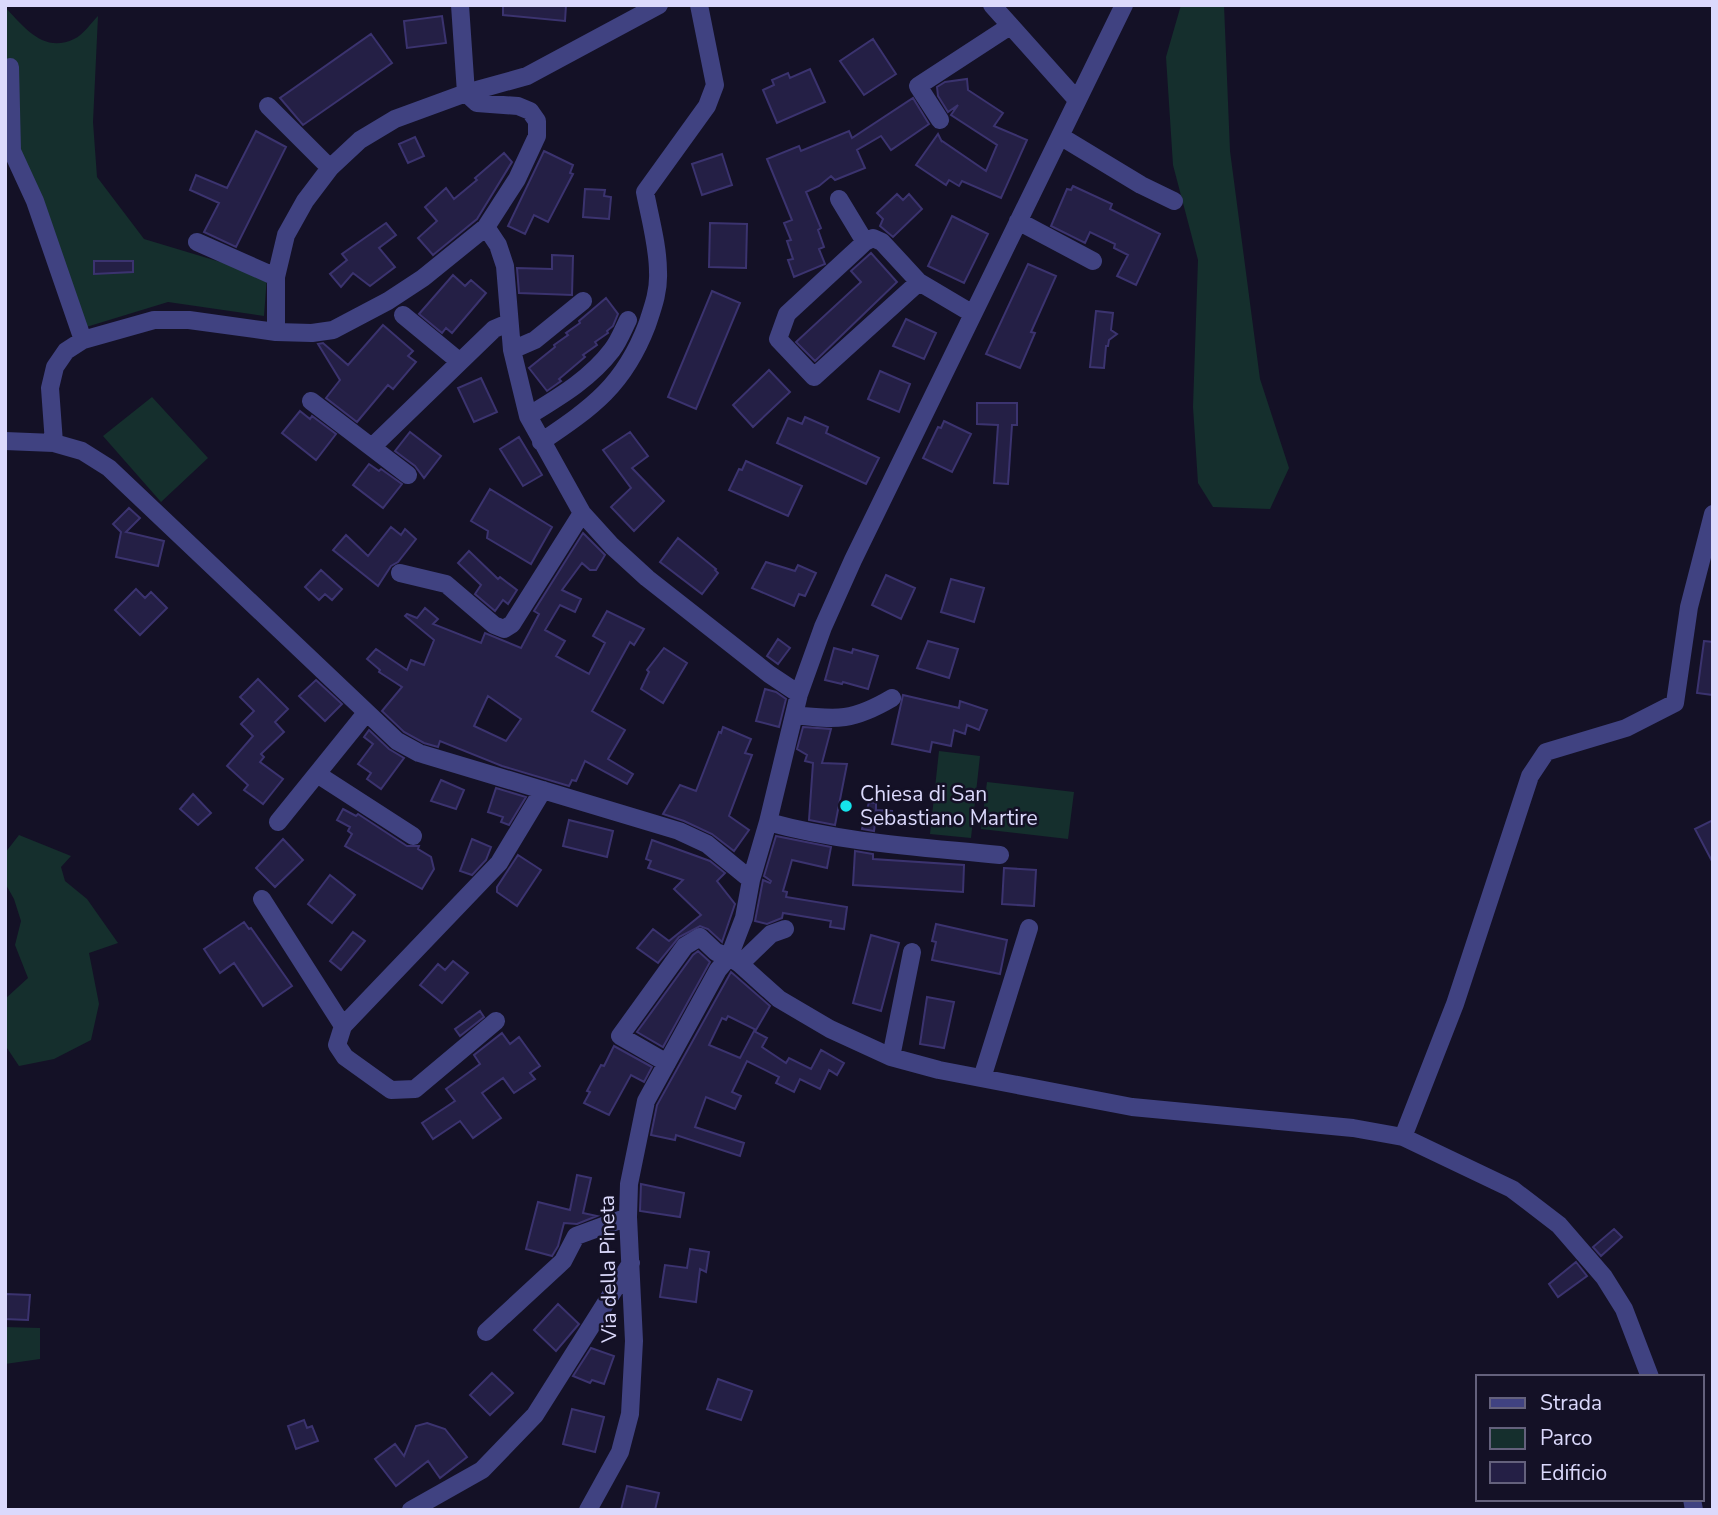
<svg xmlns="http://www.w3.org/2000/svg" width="1718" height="1515" font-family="'Nunito Sans',sans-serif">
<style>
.green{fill:#152f2d}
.building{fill:#241f45;stroke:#3b336f;stroke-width:2;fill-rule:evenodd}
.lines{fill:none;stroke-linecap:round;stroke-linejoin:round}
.minor{stroke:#404281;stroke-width:18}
.poi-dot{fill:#15e4ec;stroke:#141126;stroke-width:2.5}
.labels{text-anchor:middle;stroke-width:5;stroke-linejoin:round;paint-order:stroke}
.poi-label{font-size:21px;fill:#dbd9fc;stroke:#141126;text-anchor:start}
.street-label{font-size:21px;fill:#dbd9fc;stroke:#141126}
</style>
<rect width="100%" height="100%" fill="#141126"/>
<path class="green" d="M1181,5H1224L1230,151L1260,379L1289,468L1270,509L1213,507L1198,483L1193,407L1198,260L1173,165L1166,57Z
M5,7C24,27 44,54 74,39C83,35 91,23 98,16L93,122L97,177L144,239L267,276L264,316L168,302L83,328L5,152Z
M152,397L208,458L161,502L103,436Z
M939,751L980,756L971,838L930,834Z
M987,782L1074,792L1068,839L981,829Z
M19,835L71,856L61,867L65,881L87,899L118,943L89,953L99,1004L91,1040L54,1059L19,1066L5,1045V999L28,978L15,945L21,921L14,899L5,883V853Z
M5,1327L40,1328V1359L5,1364Z"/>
<path class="building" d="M503,5H566L565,21L503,15Z
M442,16L446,43L407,48L404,21Z
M371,34L392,63L303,125L280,98Z
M873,39L896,74L864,95L840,61Z
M810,69L825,102L777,123L763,90L774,85L772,80L788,73L790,78Z
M967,79L968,90L1003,113L994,126L1027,140L1001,198L962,181L959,186L949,180L946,185L916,165L938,134L942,142V141L986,171L997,145L951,115L958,105L948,112L938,96L937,87L945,82Z
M913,98L929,124L891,150L881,136L857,150L865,168L835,180L831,176L819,186L806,192L821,228L818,230L824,247L819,249L825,264L794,277L788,260L793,259L787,241L791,240L784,223L792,220L767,159L799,146L801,151L849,131L852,138Z
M256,131L286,147L236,247L204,232L219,203L190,190L196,175L227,188Z
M415,137L424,156L408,163L399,144Z
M544,151L573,165L570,173L573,174L548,222L534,215L525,234L508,226Z
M504,153L512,162L477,219L433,255L418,238L437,221L425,207L446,188L454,199L477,180L475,178Z
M722,154L732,185L702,195L692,164Z
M1073,186L1112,204L1110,209L1160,234L1136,285L1117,276L1128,255L1114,248L1115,244L1090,232L1085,243L1051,226L1067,189L1071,190Z
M585,189L605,190L604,196L611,197L609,219L583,217Z
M897,194L903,200L909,194L922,209L893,237L880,226L883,219L877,213Z
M952,216L988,234L964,283L928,266Z
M386,223L396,235L379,248L395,267L370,286L353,273L341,287L330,274L347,260L342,254Z
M710,223L747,224L746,268L709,267Z
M871,253L897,282L815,361L796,342L861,282L851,271Z
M552,255L573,256L572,295L519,293L517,268L552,269Z
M94,261H133V272L94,274Z
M1028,264L1056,276L1031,332L1035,333L1020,368L986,354Z
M453,275L465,286L471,280L486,293L452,333L446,328L442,333L419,314Z
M712,291L740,303L696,409L668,397Z
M606,298L618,314L613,326L607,331L608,333L595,342L597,345L583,355L585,357L559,379L561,381L547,391L529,368L555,347L554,345L568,335L566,333L580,323L579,321Z
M1096,311L1113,313L1111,330L1117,334L1109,340L1108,346H1106L1104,368L1090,367Z
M906,319L936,333L924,359L893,346Z
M383,325L413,351L408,356L416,362L393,389L388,385L357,422L326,398L340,380L318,344L323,343L348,365Z
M769,370L790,392L753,427L733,405Z
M880,371L910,384L899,412L868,399Z
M481,378L497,412L474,422L458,388Z
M977,403H1017V425H1012L1008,484L994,483L998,425L977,424Z
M300,411L310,419L312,416L336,434L316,460L282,433Z
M805,417L828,427L826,433L879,458L866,484L777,443L788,418L802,424Z
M944,421L971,434L952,472L923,458L938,427L941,428Z
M410,432L441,456L424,478L415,466L395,451Z
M630,432L648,456L632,468L664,501L634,531L611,507L631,488L603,450Z
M519,437L542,475L523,486L500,449Z
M746,461L802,486L788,516L729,490L739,469L742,470Z
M369,464L379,471L381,469L402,484L383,508L353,485Z
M490,489L552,527L531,564L487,538L488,531L471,521Z
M129,508L140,518L126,532L164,541L158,566L116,557L121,532L113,524Z
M391,527L401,535L405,529L416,539L398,562L391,566L378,586L333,550L346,535L368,556Z
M583,533L605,555L596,570H590L582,563L562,590L581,599L575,612L560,605L545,630L565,641L556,656L589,674L605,643L593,636L607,611L644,629L634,645L630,642L592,711L625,730L608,759L633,774L627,784L585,761L576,781L572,780L569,786L502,766L440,741L438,747L424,743L404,732L382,711L402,687L379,672L380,670L367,659L376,649L407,670L411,660L424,665L434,640L405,616L407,614L417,618L425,608L438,619L433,624L481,643L485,633L521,648L539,614L534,611ZM488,696L521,719L506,741L474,726Z
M678,538L716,569L715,570L718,573L702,594L660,562Z
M469,551L498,579L500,577L517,590L508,604L503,600L495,611L475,594L481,585L458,563Z
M766,562L795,571L798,565L816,573L805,596L799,594L794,606L752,588Z
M321,570L342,589L332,600L325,594L319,600L305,587Z
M886,575L915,588L901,619L872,605Z
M951,579L984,588L974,622L941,612Z
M136,589L145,598L151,592L167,608L140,635L115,610Z
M778,639L790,648L778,664L767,656Z
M928,641L958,649L949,678L917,668Z
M1704,641L1713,642V695L1697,693Z
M664,648L687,663L663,703L641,689L649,672L647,670Z
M834,648L852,653L853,649L878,656L868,689L843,682L842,684L825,680Z
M258,679L288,709L275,722L284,732L261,754L264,757L260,762L283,779L263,804L244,790L248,785L227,766L253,736L241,724L254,711L240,697Z
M316,680L342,704L325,721L299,696Z
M765,689L776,692L786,699L779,727L756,721Z
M903,695L959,708L960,701L987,710L979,730L967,725L965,734L954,730L951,746L932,742L930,752L892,744Z
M723,727L751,739L745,753L752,755L729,816L749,830L734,851L712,834L684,821L663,814L680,785L696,791L719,732L721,733Z
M803,727L831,729L822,763L847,764L835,825L809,820L813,763L805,761L807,755L797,749Z
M369,730L389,749L404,758L381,789L367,779L371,773L358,764L373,744L364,737Z
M441,780L464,790L456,809L431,801Z
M496,788L526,797L509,825L501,822L503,817L488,812Z
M193,794L211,813L198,825L180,809Z
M869,802L876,803V810L892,811L891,824L875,823L874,831L862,829Z
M343,809L356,816L358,814L407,846H419L418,849L431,857L434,869L422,889L345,846L352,834L348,831L350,827L337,820Z
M569,820L613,831L607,857L563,846Z
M1713,820V863L1695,829Z
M776,836L831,847L827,868L792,860L783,891L787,892L786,897L847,907L844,929L830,927L831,921L783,913L782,918L767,924L755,921L763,880L770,883L771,881L764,876Z
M283,839L303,860L275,887L256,868Z
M472,839L491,847L486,860L472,875L460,871Z
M652,840L710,861L725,873L717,881L735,904L722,942L708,929L700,926L679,937L658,963L637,948L653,929L669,941L701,915L674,889L683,880L648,868L651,861L646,859Z
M855,851L873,854V859L964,865L963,892L853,885Z
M518,855L541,870L517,906L497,892V887Z
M1004,868L1036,870L1034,906L1002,904Z
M330,875L355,895L332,923L308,904Z
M244,922L249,929L251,928L292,986L263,1006L234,963L220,973L204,949Z
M936,924L1007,940L1000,974L932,960L936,942L932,941Z
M353,932L365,941L341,970L330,961Z
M871,935L899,943L881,1011L853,1003Z
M698,951L710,962L663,1047L637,1032L693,955Z
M453,961L468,973L442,1003L420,985L438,964L445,970Z
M731,972L770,1006L756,1030L728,1016L726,1020L722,1018L709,1045L740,1058L754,1031L767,1038L762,1047L786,1063L789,1058L811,1069L821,1050L844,1063L837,1075L829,1070L820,1089L800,1079L794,1092L776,1083L779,1077L747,1061L732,1092L741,1096L735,1109L706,1097L695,1127L744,1143L740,1156L676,1135L675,1140L651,1135L657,1105Z
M927,997L954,1002L944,1048L920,1044Z
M480,1011L484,1017L460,1036L455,1029Z
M502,1033L510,1044L519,1037L540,1066L530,1073L535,1079L514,1093L503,1078L482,1093L501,1118L473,1138L460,1121L433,1139L422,1123L455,1101L446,1089L480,1064L474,1055Z
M614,1046L652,1067L644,1082L631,1075L609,1115L584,1103L590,1092L587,1091L601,1065L604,1066Z
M577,1175L591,1178L583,1213L597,1216L577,1224L564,1223L558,1246L552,1256L526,1249L538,1202L570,1210Z
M641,1184L684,1193L680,1217L640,1211Z
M1614,1229L1622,1237L1601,1256L1593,1247Z
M690,1249L709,1252L706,1272L700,1269L696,1302L660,1297L665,1265L687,1268Z
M1576,1262L1587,1276L1558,1297L1549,1284Z
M6,1294L30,1295L28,1320L5,1319Z
M558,1304L579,1324L556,1351L534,1330Z
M591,1348L614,1356L604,1384L592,1380L590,1383L573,1376Z
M492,1373L513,1393L490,1415L470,1395Z
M718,1379L752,1391L741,1420L707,1409Z
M572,1409L604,1417L595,1452L563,1444Z
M304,1420L307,1428L312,1426L318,1441L296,1449L288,1426Z
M427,1423L445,1429L467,1457L440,1478L428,1461L396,1486L375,1459L395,1444L404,1456L416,1426Z
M627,1486L659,1493L655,1510H621Z"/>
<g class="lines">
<path class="minor" d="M992,5L1077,100
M10,67L12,151L35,201L83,340
M268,106L330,168
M940,120L918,86L1010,26
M1060,136L1141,185L1174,201
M839,199L865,242
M1018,221L1093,261
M486,227L498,245L505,266L512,350L528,416L582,513L612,546L647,578L769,674L799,694
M197,242L276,277
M919,282L814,377L778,339L787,314L865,242L873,238L882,242L919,282L973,314
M403,315L460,362
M276,332V277L286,235L305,201L330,168L360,140L395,119L466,93L527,76L659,5
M512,350L535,340L583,301
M311,401L408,475
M528,416C559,397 590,379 612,350C619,341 623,330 628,320
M5,441L54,443L82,451L109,468L397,741L419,753L679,831L707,844L751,880
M541,442C593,407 624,385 647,325C653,307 659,291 658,272C658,246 650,218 645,192L707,106L715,85L699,5
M54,443L50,388L55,367L66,351L83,340L154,320H189L276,332L312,333L333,330L388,301L423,278L486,227L517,179L537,136V121L530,111L518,106L477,103L466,93L460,5
M372,447L494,329L508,323
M400,573L446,584L494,625L504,629L512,624L582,513
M794,715C838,720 853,721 892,698
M317,774L413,836
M278,822L366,713
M768,822C844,843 922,847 1000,855
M262,899L343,1026L499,863L543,790
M740,964L771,934L785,929
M343,1026L337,1045L345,1057L391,1090L415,1089L496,1021
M891,1057L912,952
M667,1063L620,1036L685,946L700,937L716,952L729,957L740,964L779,999L830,1029L891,1057L939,1070L1132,1107L1353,1128L1403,1137L1512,1189L1559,1225L1604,1277L1624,1309L1650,1377
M982,1078L1029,928
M1403,1137L1455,1004L1530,776L1546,752L1626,728L1675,703L1689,607L1713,514
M486,1332L563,1261L576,1236L628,1217
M1692,1499L1694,1510
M411,1510L482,1470L535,1415L631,1263
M588,1510L620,1452L630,1414L634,1341L628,1217L629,1184L646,1101L718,970L729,957L744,918L751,880L768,822L799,694L823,627L853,560L1124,5"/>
</g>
<circle class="poi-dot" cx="846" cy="806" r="7"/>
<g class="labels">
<g class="poi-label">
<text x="860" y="801">Chiesa di San<tspan x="860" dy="24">Sebastiano Martire</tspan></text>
</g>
<g class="street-label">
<text transform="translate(608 1269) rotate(-91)" y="7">Via della Pineta</text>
</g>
</g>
<rect width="1718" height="1515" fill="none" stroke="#dbd9fc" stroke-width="14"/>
<rect x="1476" y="1375" width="228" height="126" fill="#141126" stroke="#64617c" stroke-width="2"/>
<rect x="1490" y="1398" width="35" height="10" fill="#404281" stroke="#64617c" stroke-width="2"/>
<text x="1540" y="1410" font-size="21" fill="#dbd9fc">Strada</text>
<rect x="1490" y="1428" width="35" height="21" fill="#152f2d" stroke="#64617c" stroke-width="2"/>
<text x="1540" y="1445" font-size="21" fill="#dbd9fc">Parco</text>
<rect x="1490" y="1462" width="35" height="21" fill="#241f45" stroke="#64617c" stroke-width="2"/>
<text x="1540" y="1480" font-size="21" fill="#dbd9fc">Edificio</text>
</svg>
